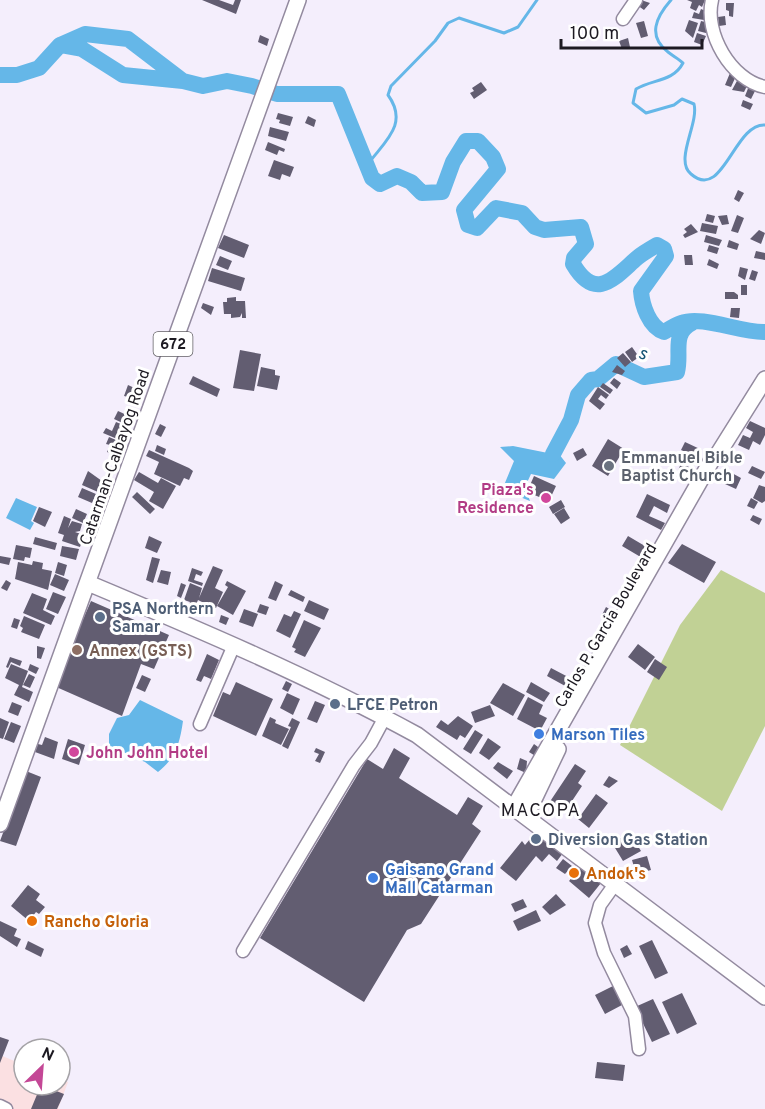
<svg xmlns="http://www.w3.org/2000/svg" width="765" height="1109" font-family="Overpass,sans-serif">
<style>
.commercial{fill:#fbe0e2}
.green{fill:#c1d195}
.water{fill:#65b7e8}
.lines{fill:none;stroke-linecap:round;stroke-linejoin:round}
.stream{stroke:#65b7e8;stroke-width:3}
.river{stroke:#65b7e8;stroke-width:16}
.building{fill:#625d71}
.minor-casing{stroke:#938a9f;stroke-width:15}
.major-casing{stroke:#938a9f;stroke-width:18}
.minor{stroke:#fff;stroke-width:12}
.major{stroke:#fff;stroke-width:15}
.worship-dot{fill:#6b7280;stroke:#fff;stroke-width:2}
.hotel-dot{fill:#d1479c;stroke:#fff;stroke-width:2}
.service-dot{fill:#5c6f8a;stroke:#fff;stroke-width:2}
.education-dot{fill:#8d6e63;stroke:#fff;stroke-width:2}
.shop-dot{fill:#3f7fe0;stroke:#fff;stroke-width:2}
.food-dot{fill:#e8710a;stroke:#fff;stroke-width:2}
.labels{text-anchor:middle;stroke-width:6;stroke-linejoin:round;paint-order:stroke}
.shield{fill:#fff;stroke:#615f64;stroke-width:1.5}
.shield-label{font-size:15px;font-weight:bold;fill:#1d1a22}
.street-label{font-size:16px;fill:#1d1a22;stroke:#fff}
.worship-label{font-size:16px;font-weight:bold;fill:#5b616d;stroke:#fff;text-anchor:start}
.hotel-label{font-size:16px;font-weight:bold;fill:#b23c85;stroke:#fff;text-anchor:end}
.service-label{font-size:16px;font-weight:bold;fill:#4e5e75;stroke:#fff;text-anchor:start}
.education-label{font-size:16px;font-weight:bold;fill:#785e54;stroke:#fff;text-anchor:start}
.shop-label{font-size:16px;font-weight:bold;fill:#366cbe;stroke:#fff;text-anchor:start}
.food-label{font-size:16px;font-weight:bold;fill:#c56008;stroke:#fff;text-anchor:start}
.water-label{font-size:18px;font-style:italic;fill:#125273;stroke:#fff}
.neighbourhood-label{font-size:18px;letter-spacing:1.5px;fill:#1d1a22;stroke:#fff}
</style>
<rect width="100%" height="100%" fill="#f4eefc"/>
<path class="commercial" d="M0,1055L24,1065V1085H60V1079L68,1082L58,1109H0Z"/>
<path class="green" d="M721,570L765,593V726L722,811L620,745L680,625Z"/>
<path class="water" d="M513,446L548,453L555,449L566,463L554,479L531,474L525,487L530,501L502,490L514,461L500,447Z
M16,498L37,507L31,521L34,523L30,530L6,518Z
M140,700L183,721C180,742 176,758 158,772L145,762L109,746V734L117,718L129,715Z"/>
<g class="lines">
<path class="stream" d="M671,0C656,17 647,36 668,52C673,56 679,59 683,63C673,82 653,79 636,89L633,103L646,113L674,105L682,99L694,104C699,124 674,160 691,174C723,202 734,123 765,125
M368,164C385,141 409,124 388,95L391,86L435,41L448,23L459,18L504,33L518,27L537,0"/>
<path class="river" d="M60,45L82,49L123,75L183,81L203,86L227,81L252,86L277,94H338L372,178L380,184L397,176L411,182L422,193L442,192L453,162L466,141H478L493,157L498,169L464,210L468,225L477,228L496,208L522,213L535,227L544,230L581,227L586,244L574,258L573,264C596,303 615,277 637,258C643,253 650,249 657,245L664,249L666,256L641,291C642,305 649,327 664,332C669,329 675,325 681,323C703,315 740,333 765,332
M0,75H17L39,68L60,45L85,34L128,39L183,81
M553,454L571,420L578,395L591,380L598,379L616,364L644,377L677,372C682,352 671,334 692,323"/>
</g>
<path class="building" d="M202,0H219L233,5L235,0H241L236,14Z
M641,0L650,3L644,10L637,5Z
M687,0H705L702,7L699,5L696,11L690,8L692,2Z
M726,3H734L733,17L729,16V11L726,10Z
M701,9L708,12L704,20L692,18L694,12L699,14Z
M725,16L726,25L719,26L718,17Z
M689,20L698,23L693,38L685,31Z
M644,21L648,36L641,38L636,23Z
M701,21L709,23L706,33L698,31Z
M697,33L706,36L702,45L694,42Z
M260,35L269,39L267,46L258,42Z
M628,38L630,47L622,49L619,41Z
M730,73L736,76L731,87L725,85Z
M738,79L748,84L744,92L732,90Z
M481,82L487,90L474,99L470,93L474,91L472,88Z
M749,86L756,89L751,99L745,96Z
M743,100L753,104L750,110L741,106Z
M278,113L293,117L290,126L279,123L280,120L276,119Z
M308,116L316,120L314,127L305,123Z
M270,127L289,132L286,141L268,136Z
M268,142L285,149L284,152L279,150L277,155L265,150Z
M274,160L294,167L290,177L282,174L280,180L268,176Z
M738,190L744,193L739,202L734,199Z
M707,214L715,216L713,223L705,221Z
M727,215L729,224L722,225L718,216Z
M737,215L744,218L738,233L731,231Z
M702,223L718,226L716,234L700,231Z
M691,224L698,232L685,238L683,235L687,232L684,229Z
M759,230L765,233L761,244L750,239Z
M224,235L249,245L244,258L218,248Z
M706,235L722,240L719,246L704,242Z
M729,240L739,244L737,250L727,247Z
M709,245L719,248L717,254L707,251Z
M756,251L765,253V260L754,258Z
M684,255H692L693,265H685Z
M220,256L232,261L228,270L216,265Z
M709,259L719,264L717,269L707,265Z
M740,267L748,269L745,280L738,276Z
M212,268L245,278L241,291L208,281Z
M752,270L758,272L755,281L749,279Z
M741,285H747V295H741Z
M725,292H734L738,295V299H725Z
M236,297V301H245L246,318H242V313L240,317L231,318V314H224L223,302H227V298Z
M203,303L214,307L211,315L201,308Z
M731,308H740L739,318L730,317Z
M632,347L639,357L632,362L625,352Z
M240,350L261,354L254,391L233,388Z
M623,353L631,362L625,367L617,358Z
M617,365L625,371L622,375L612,372Z
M261,367L275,370V375L280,376L277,390L257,386Z
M193,376L220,389L217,397L189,384Z
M614,378L621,383L617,389L610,383Z
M603,383L613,390L610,394L600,387Z
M128,385L141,391L136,399L124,396Z
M598,387L609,395L606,399L601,395L598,399L605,404L600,410L589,401Z
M118,411L131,417L127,425L114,419Z
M750,421L765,428V435L760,445L753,441L749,450L738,445L743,435L750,438L753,432L746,428Z
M116,422L128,427L122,441L103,433L106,428L112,431Z
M160,424L166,427L161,437L155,434Z
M109,437L123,443L117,456L107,452L110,445L106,444Z
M608,439L624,449L608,476L592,466Z
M685,442L702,450L699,458L681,450Z
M157,445L166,449L164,455L155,451Z
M583,448L587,455L577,461L573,453Z
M149,450L189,468L193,471L189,480L184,478L180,486L154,474L159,462L146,456Z
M681,463L693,469L689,476L678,471Z
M752,466L765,472L761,479L748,473Z
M88,471L102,481L98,492L82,485Z
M139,472L158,483L161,478L176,486L163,509L149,501L154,492L134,480Z
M730,472L741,478L736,489L725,484Z
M534,476L556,486L549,501L527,492Z
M759,485L765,487V501L762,503L753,498Z
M82,488L96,494L92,503L78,497Z
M137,492L155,509L150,514L132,497Z
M647,494L670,505L667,513L654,506L649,516L665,523L661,530L636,517Z
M751,498L758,502L754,509L747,506Z
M561,500L565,507L553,514L549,507Z
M39,507L52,512L45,527L33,521Z
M564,508L570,518L561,524L554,514Z
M76,509L87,514L83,523L72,518Z
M753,515L762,519L759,525L750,520Z
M64,516L71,519L68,528L72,521L82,524L80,531L75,532L84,535L80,547L62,541L64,535L58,533Z
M149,536L162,542L157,553L145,548Z
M628,536L650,549L644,559L622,546Z
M35,537L57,543L55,550L33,544Z
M682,544L716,562L704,583L668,563Z
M16,545L32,548L30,558L25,557L24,561L13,559Z
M62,546L79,549L76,560L60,556Z
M0,556L11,558L9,565L0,563Z
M152,557L160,559L153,583L146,580Z
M33,561L43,563L42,569L52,571L48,590L15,579L18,562L32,565Z
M58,562L67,565L64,576L55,573Z
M213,566L223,570L215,588L223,592L216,608L200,605L202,602L198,600L195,607L189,605L190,602L184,600L190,583L202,588L199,598Z
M192,568L203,572L201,576L196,574L194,580L203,583L202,586L188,581Z
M161,570L171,572L168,585L157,582Z
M55,574L69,580L64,591L50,585Z
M6,580L11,583L7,591L1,588Z
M227,581L246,591L233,615L217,606L228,587L225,585Z
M275,581L283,585L276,601L268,598Z
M181,583L186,585L181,598L177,596Z
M291,590L305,597L303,602L288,595Z
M53,592L66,597L58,614L46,609Z
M32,593L47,599L43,610L55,616L51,625L23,613Z
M309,600L329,609L324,620L304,611Z
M91,601L169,635L154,669L141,664L122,716L54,686Z
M260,604L269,607L266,615L257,612Z
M606,607L616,613L612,620L602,615Z
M244,609L258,614L253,627L239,622Z
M294,611L301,614L290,638L276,631L284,614L291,617Z
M221,615L229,618L226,625L219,622Z
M24,616L45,625L39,639L21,632L23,628L20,626Z
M14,618L20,620L17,629L11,627Z
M304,620L321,628L305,657L294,652L296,649L292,647Z
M638,644L655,657L645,670L628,657Z
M37,646L45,648L41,659L37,658Z
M207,654L219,660L211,679L204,676L201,682L196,680Z
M10,657L22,661L20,666L11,662L8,668L6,667Z
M655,659L667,667L659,680L647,672Z
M11,664L28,671L22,687L33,692L29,702L14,695L19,685L5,678Z
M30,664L39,668L36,674L28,670Z
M551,668L572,679L567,687L547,676Z
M29,674L35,677L30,688L23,685Z
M142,675L151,679L145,692L136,688Z
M286,681L292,684L288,692L282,689Z
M236,682L273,699L256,736L213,716L223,692L230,695Z
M531,682L550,693L544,702L526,692Z
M503,683L525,695L513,716L490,703Z
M287,693L300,699L293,715L280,708Z
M528,697L543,705L539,714L547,718L540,731L517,719Z
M315,701L325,705L317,723L307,719Z
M12,702L22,706L18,716L8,712Z
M490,705L495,716L475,723L471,712Z
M458,716L473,726L465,738L460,735L457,740L436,727L441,720L448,725Z
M270,717L276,720L275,723L289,729L281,745L262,736Z
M0,718L9,722L3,739L0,738Z
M292,718L300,722L288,749L282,746L291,727L288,726Z
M11,722L21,726L14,743L4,739Z
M475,730L483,735L471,754L463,749Z
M45,737L58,742L54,759L35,752L38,744L42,745Z
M488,738L501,747L489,760L479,753Z
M68,739L85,745L79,765L62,759Z
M534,744L542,750L537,757L529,752Z
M316,748L325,752L320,763L315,761L319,754L314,752Z
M394,748L410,758L399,778L457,815L468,797L483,806L472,824L481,831L421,924L407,930L364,1002L260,938L367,759L383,769Z
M520,758L527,761L526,773L517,769Z
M498,762L513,771L507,779L493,768Z
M575,764L586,771L578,783L582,786L564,813L549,803Z
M26,771L41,777L16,846L0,841Z
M609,776L618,781L609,788L603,785Z
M596,794L608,803L589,828L578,819Z
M536,832L563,853L557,861L549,854L542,862L536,856L516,881L500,868L522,841L525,845Z
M630,833L641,851L623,861L612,843Z
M647,856L651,870L636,874L632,860Z
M563,859L572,866L565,874L556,868Z
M581,867L601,883L589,898L569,881Z
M28,885L40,894L36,900L45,907L39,914L36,912L29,921L11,906Z
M556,894L566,905L550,915L542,907Z
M523,899L527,907L515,912L511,904Z
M536,910L541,921L518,931L513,921Z
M0,921L17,929L14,936L21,939L17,947L0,936Z
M652,940L668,973L655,979L639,946Z
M28,941L44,949L41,957L25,949Z
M627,945L632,954L624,958L620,949Z
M613,986L622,1005L605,1014L595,995Z
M682,993L697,1024L677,1034L662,1002Z
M653,999L670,1034L652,1042L635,1007Z
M0,1037L9,1040L0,1063Z
M597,1062L625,1065L623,1081L595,1078Z
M41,1085L64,1094L57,1109H31Z"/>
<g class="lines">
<g class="minor-casing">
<path id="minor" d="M712,0C704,33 731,80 765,87
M623,19L636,0
M200,724L234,645
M615,884L600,905L595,923L604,953L635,1016L639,1049
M243,951L354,765L371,743L385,717
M0,1106L6,1109"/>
</g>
<g class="major-casing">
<path id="major" d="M88,583C200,630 311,677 417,735L765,997
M514,807L713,458L718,454L765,379
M526,816L558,749
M0,824L298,0"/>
</g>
<use href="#minor" class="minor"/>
<use href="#major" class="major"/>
</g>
<circle class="worship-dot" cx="609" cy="466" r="6"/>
<g class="hotel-dot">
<circle cx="546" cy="498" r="6"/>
<circle cx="74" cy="752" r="6"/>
</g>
<g class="service-dot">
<circle cx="100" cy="617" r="6"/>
<circle cx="335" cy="704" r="6"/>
<circle cx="536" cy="839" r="6"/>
</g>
<circle class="education-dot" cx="77" cy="650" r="6"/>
<g class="shop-dot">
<circle cx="539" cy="734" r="6"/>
<circle cx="373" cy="878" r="6"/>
</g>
<g class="food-dot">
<circle cx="574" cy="873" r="6"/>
<circle cx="32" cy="921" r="6"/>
</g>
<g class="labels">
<rect class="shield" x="153.5" y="332" width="39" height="24" rx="4.5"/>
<g class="shield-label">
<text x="173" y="349">672</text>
</g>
<g class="street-label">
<text transform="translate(114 457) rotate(-71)" y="6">Catarman-Calbayog Road</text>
<text transform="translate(605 625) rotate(-60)" y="6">Carlos P. Garcia Boulevard</text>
</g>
<g class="worship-label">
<text x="621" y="463">Emmanuel Bible<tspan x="621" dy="18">Baptist Church</tspan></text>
</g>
<g class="hotel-label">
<text x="534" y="495">Piaza's<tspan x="534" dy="18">Residence</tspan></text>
<text x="86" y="758" text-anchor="start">John John Hotel</text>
</g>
<g class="service-label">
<text x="112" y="614">PSA Northern<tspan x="112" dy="18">Samar</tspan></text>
<text x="347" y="710">LFCE Petron</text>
<text x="548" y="845">Diversion Gas Station</text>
</g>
<g class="education-label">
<text x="89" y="656">Annex (GSTS)</text>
</g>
<g class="shop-label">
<text x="551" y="740">Marson Tiles</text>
<text x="385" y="875">Gaisano Grand<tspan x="385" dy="18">Mall Catarman</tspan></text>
</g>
<g class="food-label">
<text x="586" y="879">Andok's</text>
<text x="44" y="927">Rancho Gloria</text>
</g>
<g class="water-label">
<text transform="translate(643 353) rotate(18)" y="6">s</text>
</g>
<g class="neighbourhood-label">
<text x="541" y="816">MACOPA</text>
</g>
</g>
<g transform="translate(42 1067) rotate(25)"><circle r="28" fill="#ffffff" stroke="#a5a3a7" stroke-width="1.5"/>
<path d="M0-4.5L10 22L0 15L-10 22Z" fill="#c44796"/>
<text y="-9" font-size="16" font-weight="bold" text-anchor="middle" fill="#1d1a22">N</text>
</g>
<path d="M561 39v9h141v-9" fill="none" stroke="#1d1a22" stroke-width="3"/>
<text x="570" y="39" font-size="18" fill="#1d1a22" stroke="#ffffff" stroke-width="4.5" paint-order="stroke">100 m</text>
</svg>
